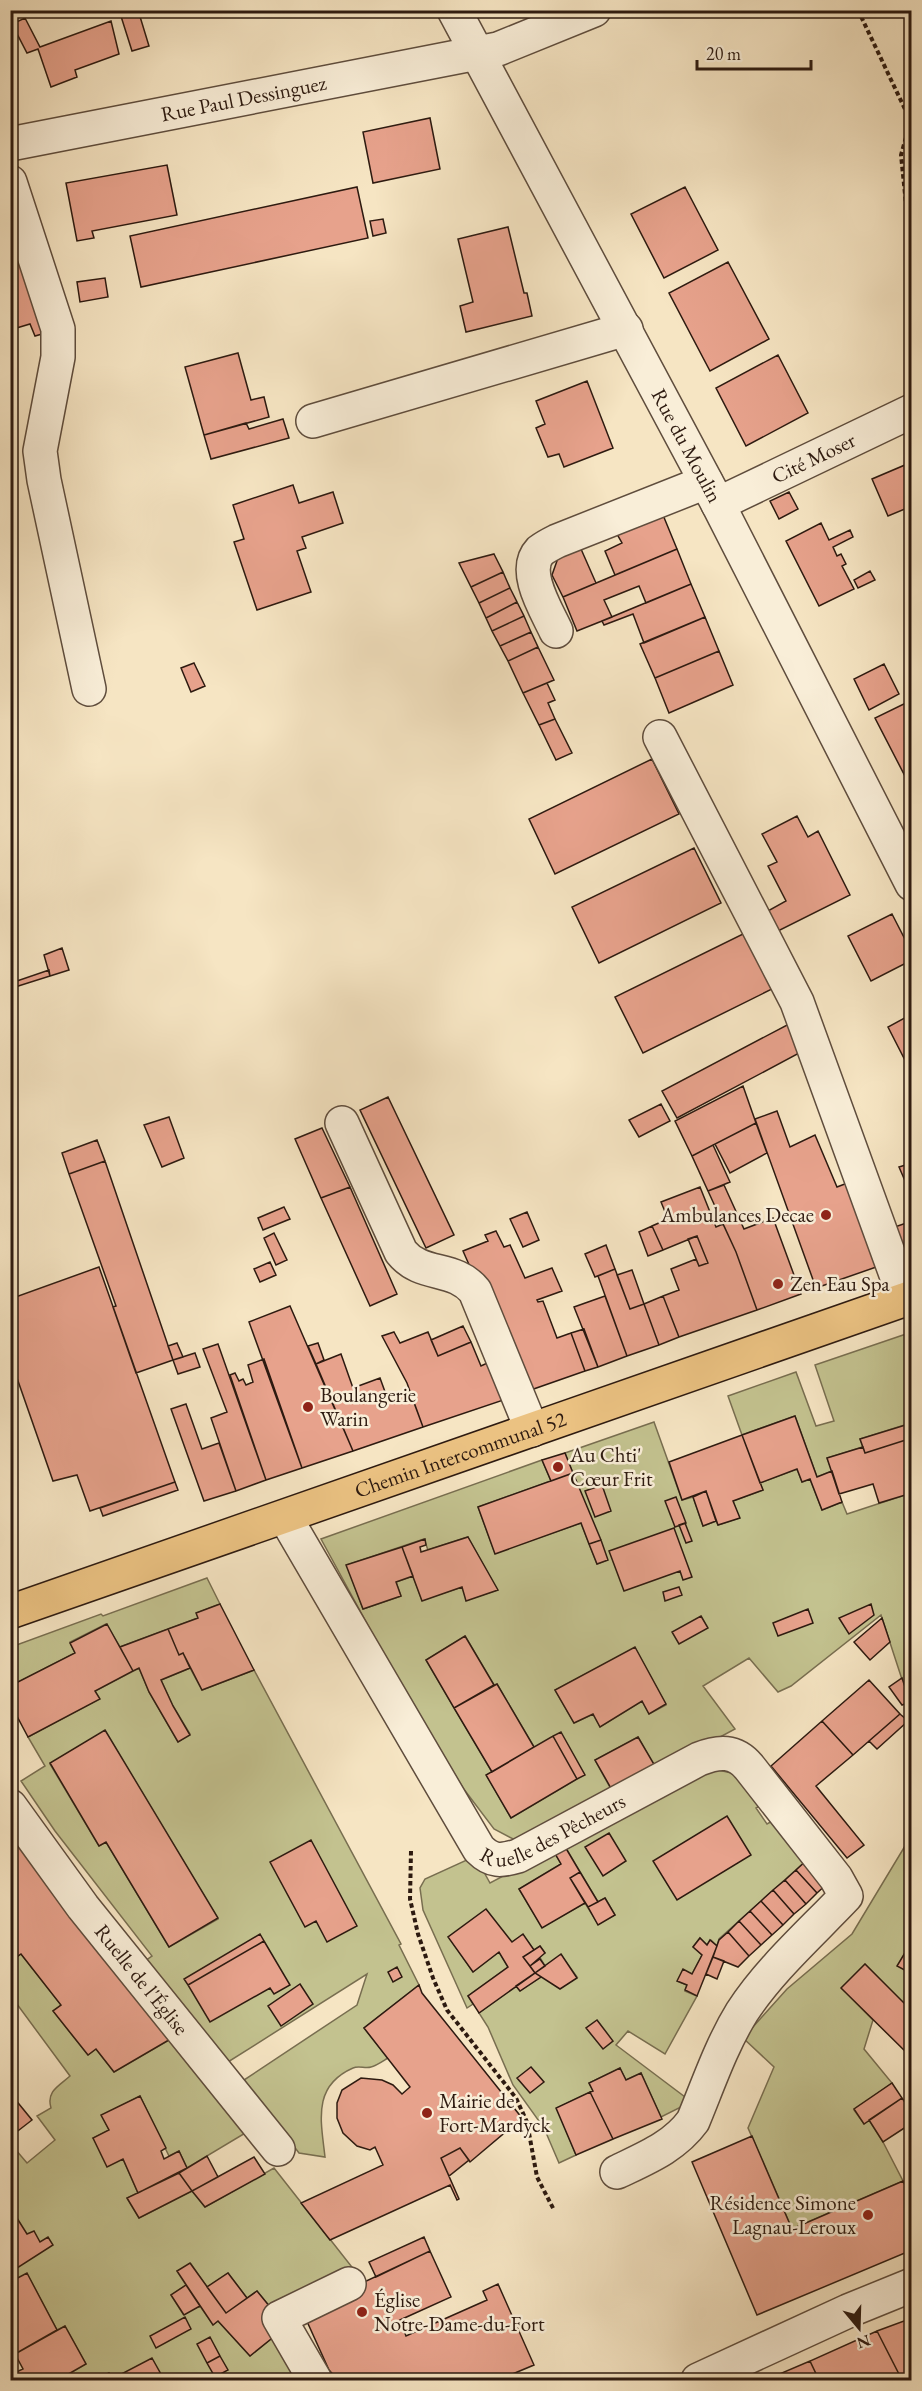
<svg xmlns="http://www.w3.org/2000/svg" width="922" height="2391" font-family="'EB Garamond',serif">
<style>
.green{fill:#c3c28f;stroke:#786e50;stroke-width:1.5;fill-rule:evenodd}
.building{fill:#e7a28c;stroke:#2d1a10;stroke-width:1.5}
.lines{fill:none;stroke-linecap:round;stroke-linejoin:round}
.minor-casing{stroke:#5f4d3d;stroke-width:36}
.major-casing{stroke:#2d1a10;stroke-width:36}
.path{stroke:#2d1a10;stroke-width:4;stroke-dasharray:4.5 3;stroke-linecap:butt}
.minor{stroke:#f9eed8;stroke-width:33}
.major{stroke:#ebc282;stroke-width:33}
.poi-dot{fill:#8f2418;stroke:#f9eed8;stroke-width:2}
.labels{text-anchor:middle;stroke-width:5;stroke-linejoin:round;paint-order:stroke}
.street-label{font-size:21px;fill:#2d1a10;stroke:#f9eed8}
.poi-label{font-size:21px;fill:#2d1a10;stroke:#f9eed8;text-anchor:start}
</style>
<rect width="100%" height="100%" fill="#f6e5c3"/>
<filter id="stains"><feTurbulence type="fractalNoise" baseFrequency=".00333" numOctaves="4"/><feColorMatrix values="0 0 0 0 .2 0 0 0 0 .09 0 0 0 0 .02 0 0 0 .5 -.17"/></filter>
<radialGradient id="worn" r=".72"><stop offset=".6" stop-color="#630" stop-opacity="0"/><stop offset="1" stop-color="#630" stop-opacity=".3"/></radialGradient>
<path class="green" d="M909,1333L911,1340V1423L860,1439L863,1447L827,1458L832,1471L817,1477L795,1416L742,1435L728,1396L796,1372L816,1426L834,1421L815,1365Z
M654,1422L682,1500L693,1497L703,1526L716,1521L718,1525L739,1518L733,1501L763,1490L760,1483L797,1469L802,1482L810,1479L822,1510L842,1502L847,1514L911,1493V1707L881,1615L791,1686L778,1692L749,1658L703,1686L735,1729L657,1771L638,1737L595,1760L612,1791L519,1842L494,1829L463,1788L396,1677L321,1539L542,1460L551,1481L478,1507L495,1553L581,1523L597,1564L607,1560L565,1453ZM468,1537L497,1590L467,1600L462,1587L422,1600L413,1576L396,1582L401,1596L363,1609L347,1565L424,1539L428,1550ZM465,1636L494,1685L497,1684L534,1747L577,1779L511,1818L487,1776L492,1772L426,1660ZM635,1648L666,1705L649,1714L642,1701L600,1727L593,1714L574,1723L555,1690Z
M207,1578L220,1604L197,1613L198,1618L120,1647L106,1624L70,1642L75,1653L11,1686V1647L101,1614L103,1616Z
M139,1668L149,1692L178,1742L190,1734L173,1706L161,1680L190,1668L202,1690L254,1670L401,1944L399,1945L419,1985L364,2028L388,2058C383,2061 376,2066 371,2067C365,2069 359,2065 353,2068C312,2086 321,2121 325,2157L299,2153L244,2080L357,2005L367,1974L228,2062L145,1961L152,1956L55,1831L21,1781L45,1766L28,1737L99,1699L95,1691ZM105,1731L218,1919L169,1947L106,1842L99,1846L50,1764Z
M714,1769L740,1775L763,1804L756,1808L767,1824L776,1819L808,1859L719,1939L717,1946L711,1940L707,1945L700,1938L693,1947L702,1955L692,1974L683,1970L678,1981L687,1985L685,1991L697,1996L665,2054L628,2031L616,2045L685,2097L681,2107L661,2117L641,2073L626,2080L620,2068L589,2083L593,2091L557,2108L576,2155L559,2163L544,2128L513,2085L488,2027L479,2013L516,1986L520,1991L541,1977H577L561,1955L545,1966L539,1956L545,1953L540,1946L534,1950L523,1935L512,1942L449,1937L473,1972L499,1952L508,1967L468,1996L473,2004L467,2008L423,1910L420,1888L425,1879L471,1858L480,1865L490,1883L553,1850L561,1864L519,1889L542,1927L585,1903L598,1924L615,1915L605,1898L598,1902L564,1845Z
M911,1836V2011L865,1964L842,1988L873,2020L864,2049L892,2083L854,2110L864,2124L869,2120L883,2142L903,2181L792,2229L748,2128L774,2067L743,2038L787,1989L852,1934Z
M21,1954L61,2005L53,2011L88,2055L96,2049L114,2072L174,2037L247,2132L187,2168L179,2151L169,2156L140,2096L102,2115L109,2130L93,2138L123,2159L138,2193L127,2198L139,2218L192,2191L205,2207L274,2168L355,2271L275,2313L257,2291L247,2298L228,2273L207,2287L191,2264L177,2271L186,2285L171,2295L183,2314L200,2306L213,2325L218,2321L250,2356L276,2335L303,2380H153L161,2376L112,2379L109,2373L95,2380H58L86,2364L65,2326L57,2330L27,2274L11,2282L10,2143L27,2163L55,2140L37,2116L51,2108C46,2091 59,2086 70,2076L11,1996V1958L13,1960Z"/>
<path class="building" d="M119,10H138L149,46L132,51Z
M25,18L40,47L111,21L119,54L75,70L77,77L51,87L38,49L27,53L12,24Z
M430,118L440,169L373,183L363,132Z
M167,165L177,215L92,231L94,238L77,241L66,183Z
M357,187L368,238L141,287L130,236Z
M685,187L718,250L664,278L631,214Z
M10,215L49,332L35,336L30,324L10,330Z
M383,219L386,233L373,236L370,221Z
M508,227L524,293H527L532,316L466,332L460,306L473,302L458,239Z
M728,262L769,339L710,371L669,293Z
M105,278L108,297L80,302L77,282Z
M238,353L251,400L264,397L269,417L204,435L185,367Z
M778,355L808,413L746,446L716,388Z
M587,381L613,448L564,467L559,454L548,457L536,428L545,424L536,401Z
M283,419L289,438L211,459L204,435L246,423L249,429Z
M912,462V506L888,516L872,479Z
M293,485L299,503L333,492L343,523L302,537L306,548L297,551L311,592L257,610L234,542L244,539L233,505Z
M789,492L798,509L779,519L770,501Z
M663,515L677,549L615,575L605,551L622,543L617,534Z
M821,523L829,540L850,530L853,537L833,547L837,556L841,554L846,564L842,566L854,589L819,606L786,541Z
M581,549L596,583L563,597L552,575L558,558Z
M677,549L691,584L646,603L639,586L604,600L612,617L577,631L563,597Z
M494,554L503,572L471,587L459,563Z
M870,571L875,580L858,588L854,580Z
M503,572L510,588L479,603L471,587Z
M691,584L705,617L644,643L633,614L604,625L602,621Z
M510,588L517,602L486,618L479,603Z
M517,602L524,616L492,631L486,618Z
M524,616L531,632L500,646L492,631Z
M705,617L719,651L655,678L640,644Z
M531,632L538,647L508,661L500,646Z
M538,647L554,680L523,693L508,661Z
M719,651L733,685L669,713L655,678Z
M194,663L205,686L191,692L181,668Z
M884,664L899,694L869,710L854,679Z
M547,683L555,700L548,703L555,719L539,725L523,693Z
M912,700V780L908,782L875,718Z
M555,719L572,753L556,760L539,725Z
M652,759L679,814L555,874L529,819Z
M797,816L808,837L818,831L850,895L776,932L766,912L786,901L768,866L777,862L762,834Z
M694,848L721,903L599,963L572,907Z
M892,914L912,953V960L871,981L848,936Z
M745,933L772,989L643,1053L615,997Z
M62,948L69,970L50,976L44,955Z
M49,970L50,976L12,988L11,983Z
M912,1014V1074L888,1027Z
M789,1024L803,1051L677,1118L662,1091Z
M743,1086L756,1123L692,1156L675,1121Z
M388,1097L454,1235L426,1248L360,1110Z
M661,1104L670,1121L639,1137L629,1120Z
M777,1111L790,1147L815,1135L837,1187L850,1182L882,1265L816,1288L755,1119Z
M169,1117L184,1158L162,1167L144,1125Z
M756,1123L767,1153L730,1173L715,1144Z
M322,1128L350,1187L321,1198L295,1139Z
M97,1140L105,1161L69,1174L62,1153Z
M713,1145L730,1182L708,1191L692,1156Z
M105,1161L173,1360L136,1373L113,1307L116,1306L69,1174Z
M912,1163V1197L899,1167Z
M724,1185L744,1229L773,1218L801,1294L757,1310L736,1252L708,1191Z
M350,1187L397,1294L370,1306L321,1198Z
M700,1187L716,1227L723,1224L736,1252L757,1310L679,1337L663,1296L679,1290L671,1269L696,1259L699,1266L708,1263L697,1236L663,1250L652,1226L668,1219L661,1202Z
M284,1207L290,1219L263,1230L258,1218Z
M527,1212L539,1240L523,1247L510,1219Z
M912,1221V1255L900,1259L889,1229Z
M652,1226L663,1250L648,1256L639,1232Z
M496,1231L504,1247L510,1245L525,1278L552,1268L562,1291L537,1300L538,1302L543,1301L557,1338L571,1333L585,1371L525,1392L463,1251L488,1241L485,1235Z
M274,1233L287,1260L276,1265L264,1238Z
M697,1236L708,1263L699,1266L688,1239Z
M606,1245L615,1269L595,1277L585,1254Z
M270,1262L276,1275L260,1282L254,1269Z
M99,1267L175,1482L90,1511L77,1475L53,1481L10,1358V1299Z
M615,1269L630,1309L644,1304L659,1345L627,1356L598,1276Z
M632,1270L644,1304L630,1309L617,1275Z
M605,1296L627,1356L598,1367L574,1307Z
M663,1296L679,1337L659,1345L644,1304Z
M290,1306L353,1451L302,1468L249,1322Z
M463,1326L471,1342L438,1356L431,1340Z
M584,1329L598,1367L585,1371L571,1333Z
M394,1332L400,1343L428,1332L438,1356L471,1342L481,1366L498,1358L512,1397L423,1427L407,1383L382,1336Z
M177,1343L183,1357L173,1360L168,1346Z
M318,1343L324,1360L316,1364L308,1346Z
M218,1344L266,1480L236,1491L211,1418L227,1412L203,1349Z
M195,1353L200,1367L178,1374L173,1360Z
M341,1354L353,1388L380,1378L388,1400L410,1392L423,1427L353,1451L316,1364Z
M264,1359L302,1468L266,1480L230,1375L235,1373L239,1381L243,1379L246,1385L253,1382L248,1365Z
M186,1404L202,1449L219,1443L236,1491L204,1501L171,1409Z
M795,1416L817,1477L832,1471L842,1502L822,1510L810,1479L802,1482L797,1469L760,1483L742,1435Z
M912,1423V1438L865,1453L860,1439Z
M742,1435L763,1490L733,1501L740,1518L718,1525L706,1491L682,1500L669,1462Z
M912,1438V1493L879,1503L873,1484L839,1494L827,1458L863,1447L865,1453Z
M565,1453L573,1473L551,1481L542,1460Z
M573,1473L601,1540L589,1544L581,1523L495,1554L478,1507Z
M175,1482L178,1490L103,1516L100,1508Z
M602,1485L611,1511L595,1517L585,1491Z
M706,1491L716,1521L703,1526L693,1497Z
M676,1497L686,1523L675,1527L665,1501Z
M685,1523L692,1541L686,1543L679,1525Z
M674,1528L692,1577L683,1580L680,1571L624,1591L609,1551Z
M468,1537L498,1590L466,1601L462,1587L422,1601L402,1547L425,1539L426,1545L420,1547L421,1552Z
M601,1540L608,1560L597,1564L589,1544Z
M402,1547L413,1576L396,1582L401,1596L363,1609L346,1565Z
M679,1587L682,1595L665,1601L663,1592Z
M220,1604L254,1670L202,1690L183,1653L179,1655L168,1629L198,1618L196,1613Z
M871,1604L874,1615L849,1634L839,1618Z
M808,1609L813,1623L778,1636L773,1623Z
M701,1616L708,1628L679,1644L672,1632Z
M882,1618L890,1642L870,1660L854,1642Z
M107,1624L133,1671L95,1691L100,1699L28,1737L10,1703V1686L75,1653L70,1643Z
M168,1629L179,1655L183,1653L190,1668L161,1680L173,1706L190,1735L178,1742L149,1692L139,1668L133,1671L120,1647Z
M465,1636L494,1685L454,1708L426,1660Z
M635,1647L666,1704L649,1714L642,1701L600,1727L593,1714L574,1723L555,1690Z
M902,1678L910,1702L902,1705L889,1687Z
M869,1680L900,1714L853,1755L822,1721Z
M497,1684L534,1747L492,1772L454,1708Z
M900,1714L908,1721L877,1749L869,1741Z
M822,1721L853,1755L816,1786L864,1845L847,1858L771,1766Z
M105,1730L218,1918L169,1947L106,1842L99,1846L50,1763Z
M561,1732L585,1775L577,1779L553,1736Z
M553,1736L577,1779L511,1818L486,1775Z
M638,1737L655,1766L612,1790L595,1760Z
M727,1816L751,1855L677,1900L653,1861Z
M609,1833L626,1861L603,1876L585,1847Z
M311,1840L357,1926L327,1942L316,1921L305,1927L270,1862Z
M17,1841L174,2037L114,2072L96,2049L88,2055L53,2011L61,2005L21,1954L12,1960L10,1958V1846Z
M564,1845L580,1872L570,1878L585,1903L542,1928L519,1889L561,1864L553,1850Z
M808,1859L828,1883L817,1893L796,1870Z
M796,1870L817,1893L806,1904L785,1880Z
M580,1872L598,1902L588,1907L570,1878Z
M785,1880L806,1904L794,1914L773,1890Z
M773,1890L794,1914L783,1925L761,1901Z
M605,1898L615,1915L598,1925L588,1907Z
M761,1901L783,1925L772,1935L750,1911Z
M486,1909L512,1942L523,1934L534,1950L523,1957L535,1973L479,2013L468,1996L508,1967L499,1952L473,1972L448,1937Z
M750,1911L772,1935L761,1945L739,1921Z
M739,1921L761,1945L749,1956L728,1932Z
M728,1932L749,1956L738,1967L713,1957L719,1940Z
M260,1934L264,1941L188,1985L184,1979Z
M700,1938L707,1945L710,1940L717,1946L697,1996L685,1990L687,1985L677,1981L683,1969L692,1974L702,1955L693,1947Z
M264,1941L290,1985L274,1994L270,1988L210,2022L188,1985Z
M912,1941V1974L897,1966Z
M540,1946L545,1953L530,1966L523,1957Z
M561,1954L577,1978L560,1989L535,1973Z
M713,1957L724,1961L717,1979L706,1974Z
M540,1959L545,1966L535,1973L530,1966Z
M865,1964L912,2011V2058L841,1988Z
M397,1967L402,1977L393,1982L388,1972Z
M535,1973L541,1977L520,1991L516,1986Z
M300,1984L313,2004L281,2026L268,2006Z
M419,1985L422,1993L522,2118L470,2162L460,2148L441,2158L459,2199L457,2200L450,2185L330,2240L301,2203L383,2165L375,2147L370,2150L357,2146L343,2133L337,2118V2103L342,2090L361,2078L382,2080L393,2085L402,2094L410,2087L364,2028Z
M597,2020L613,2041L603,2049L586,2028Z
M531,2067L544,2082L530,2093L517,2078Z
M620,2068L626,2080L641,2073L662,2119L613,2139L590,2092L593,2091L589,2083Z
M892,2083L902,2098L864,2124L854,2109Z
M590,2092L613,2139L576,2155L556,2108Z
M10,2093L32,2120L10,2137Z
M140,2096L166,2148L161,2151L164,2159L179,2151L187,2168L138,2193L123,2159L107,2167L93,2138L109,2130L101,2115Z
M902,2098L912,2112V2123L883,2142L869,2120Z
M752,2136L792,2229L903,2181L912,2200V2250L757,2315L692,2162Z
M460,2148L469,2160L449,2176L441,2158Z
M207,2156L218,2177L192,2191L179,2173Z
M254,2157L265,2174L205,2207L192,2191Z
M179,2173L192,2191L139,2218L127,2198Z
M10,2207L27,2234L34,2231L40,2242L48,2237L53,2245L14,2270L10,2264Z
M424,2237L430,2251L376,2277L369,2262Z
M430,2251L451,2297L400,2320L406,2336L487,2300L483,2291L498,2284L534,2365L498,2380H338L329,2370L305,2317L309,2308Z
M190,2263L226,2313L257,2291L275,2313L276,2335L250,2356L218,2321L213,2325L177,2271Z
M27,2273L57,2330L15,2354L10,2345V2282Z
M228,2273L247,2298L226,2313L207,2287Z
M186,2285L200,2306L184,2315L171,2295Z
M185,2317L191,2329L156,2348L150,2336Z
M912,2318V2380H902L877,2331Z
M65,2326L86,2364L58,2380H11L10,2375L23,2369L15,2354Z
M877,2331L902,2380H819L810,2361Z
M210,2337L220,2356L207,2363L197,2344Z
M220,2356L228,2370L215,2377L207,2363Z
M152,2358L162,2376L153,2380H95L109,2373L112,2379Z
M810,2361L819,2380H780L777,2375Z"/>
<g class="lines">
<g class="minor-casing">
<g id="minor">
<path id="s1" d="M454,10L718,504L912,884"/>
<path id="s2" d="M10,144L498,49L594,10"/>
<path d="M10,182L58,329V357L40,451L44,480L89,689"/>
<path d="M313,421L626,329"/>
<path id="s3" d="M718,504L912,411"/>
<path d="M556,631C547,611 521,571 540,551C545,547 551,544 557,541L706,482"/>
<path d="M660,737L797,1002L905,1299"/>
<path d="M342,1123L401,1252C422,1278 454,1265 475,1291L532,1430"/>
<path id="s4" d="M285,1517L479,1849C492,1862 501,1861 518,1856L699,1759C719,1751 735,1750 749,1767L836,1878L846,1896C811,1933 770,1969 742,2012C721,2046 708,2085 693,2121C674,2147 646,2158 617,2172"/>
<path id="s5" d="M10,1806L83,1907L278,2149"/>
<path d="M315,2380L279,2318L349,2284"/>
<path d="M698,2380L848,2311L912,2285"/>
</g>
</g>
<g class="major-casing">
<g id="major">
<path id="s6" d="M10,1612L912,1297"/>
</g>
</g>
<path class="path" d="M858,10L912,124
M910,123L901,155L906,204L912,215
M411,1851L410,1899L418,1934L433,1978L447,2010L516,2098L527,2122L537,2177L554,2210"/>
<use href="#minor" class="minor"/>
<use href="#major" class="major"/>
</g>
<g class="poi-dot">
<circle cx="826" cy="1215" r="6"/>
<circle cx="778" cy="1284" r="6"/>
<circle cx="308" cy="1407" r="6"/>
<circle cx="558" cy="1467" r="6"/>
<circle cx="427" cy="2113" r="6"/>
<circle cx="868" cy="2215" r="6"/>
<circle cx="362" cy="2312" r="6"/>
</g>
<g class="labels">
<g class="street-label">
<text dy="7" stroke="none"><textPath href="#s2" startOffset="238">Rue Paul Dessinguez</textPath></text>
<text dy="7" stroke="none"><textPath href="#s1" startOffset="494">Rue du Moulin</textPath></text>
<text dy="7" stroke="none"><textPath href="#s3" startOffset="106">Cité Moser</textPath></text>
<text dy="7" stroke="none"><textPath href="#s6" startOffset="477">Chemin Intercommunal 52</textPath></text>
<text dy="7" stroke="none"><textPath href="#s4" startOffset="468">Ruelle des Pêcheurs</textPath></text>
<text dy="7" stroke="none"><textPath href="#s5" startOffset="218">Ruelle de l'Église</textPath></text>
</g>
<g class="poi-label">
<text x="814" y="1222" text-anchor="end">Ambulances Decae</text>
<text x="790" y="1291">Zen Eau Spa</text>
<text x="320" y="1402">Boulangerie<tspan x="320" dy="24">Warin</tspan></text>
<text x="570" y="1462">Au Chti'<tspan x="570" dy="24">Cœur Frit</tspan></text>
<text x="439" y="2108">Mairie de<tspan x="439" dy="24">Fort-Mardyck</tspan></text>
<text x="856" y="2210" text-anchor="end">Résidence Simone<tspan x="856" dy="24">Lagnau-Leroux</tspan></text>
<text x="374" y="2307">Église<tspan x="374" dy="24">Notre-Dame-du-Fort</tspan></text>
</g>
</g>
<rect width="922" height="2391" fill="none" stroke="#f6e5c3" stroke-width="36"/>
<rect x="12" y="12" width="898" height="2367" fill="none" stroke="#2d1a10" stroke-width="3"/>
<rect x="18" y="18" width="886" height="2355" fill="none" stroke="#2d1a10" stroke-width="1.5"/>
<g transform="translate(859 2328) rotate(161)" stroke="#f9eed8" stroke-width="4.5" paint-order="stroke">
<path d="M0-4.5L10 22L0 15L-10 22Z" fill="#2d1a10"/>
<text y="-9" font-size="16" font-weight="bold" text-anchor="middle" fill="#2d1a10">N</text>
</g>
<path d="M697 60v9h114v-9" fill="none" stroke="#2d1a10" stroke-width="3"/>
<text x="706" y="60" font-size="18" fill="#2d1a10" stroke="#f9eed8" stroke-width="4.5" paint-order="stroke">20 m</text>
<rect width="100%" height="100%" filter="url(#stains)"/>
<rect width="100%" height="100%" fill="url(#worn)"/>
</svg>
